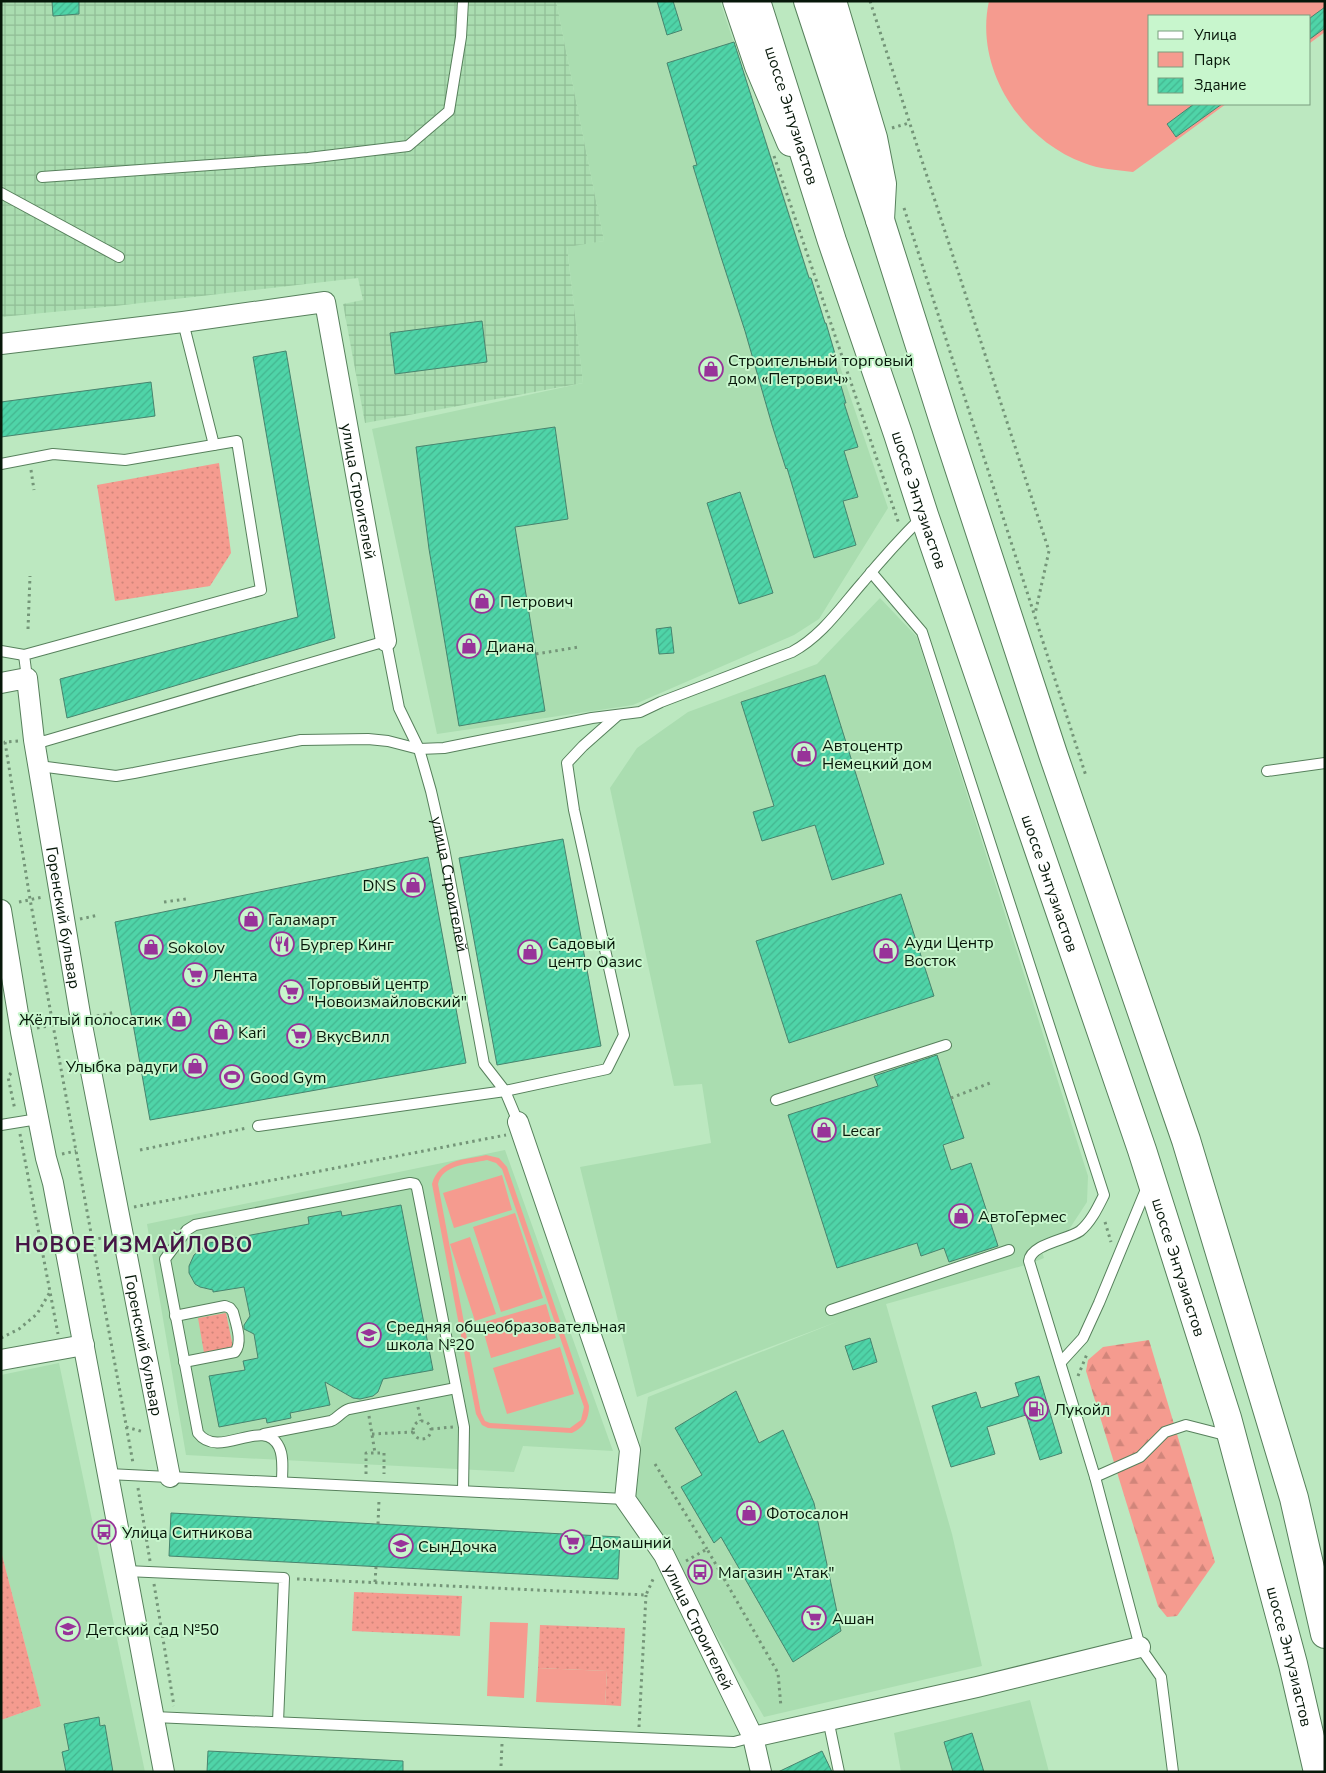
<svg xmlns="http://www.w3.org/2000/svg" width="1326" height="1773" font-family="'Nunito Sans',sans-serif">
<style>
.built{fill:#aaddb0}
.industrial{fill:url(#industrial-grid)}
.green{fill:url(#green-dots)}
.forest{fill:url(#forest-firs)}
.pitch{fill:#f59b8f;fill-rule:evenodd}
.building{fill:url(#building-hatch);stroke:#48846e}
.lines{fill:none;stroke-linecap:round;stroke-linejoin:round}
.lane-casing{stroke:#57805c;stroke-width:12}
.street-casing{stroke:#57805c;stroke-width:22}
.primary-casing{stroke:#57805c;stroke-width:30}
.highway-casing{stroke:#57805c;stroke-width:30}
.path{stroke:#749578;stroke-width:3;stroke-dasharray:2.5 4;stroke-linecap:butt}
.lane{stroke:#fff;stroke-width:10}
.street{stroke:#fff;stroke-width:20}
.primary{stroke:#fff;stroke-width:28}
.highway{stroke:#fff;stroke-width:28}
.labels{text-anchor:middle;stroke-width:4;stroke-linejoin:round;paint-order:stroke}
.street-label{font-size:16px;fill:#061709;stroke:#c8f6cd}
.poi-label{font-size:16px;fill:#061709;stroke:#c8f6cd;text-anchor:start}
.district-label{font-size:21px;font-weight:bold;letter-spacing:1px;fill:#461646;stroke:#c8f6cd}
</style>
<defs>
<pattern id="industrial-grid" width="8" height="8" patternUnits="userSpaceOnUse" patternTransform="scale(1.25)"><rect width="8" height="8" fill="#aaddb0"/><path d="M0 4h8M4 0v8" fill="none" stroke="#91bd96"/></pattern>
<pattern id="green-dots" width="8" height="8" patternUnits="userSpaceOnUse" patternTransform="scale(1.25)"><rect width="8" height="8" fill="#f59b8f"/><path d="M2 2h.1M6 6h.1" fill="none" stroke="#d1857a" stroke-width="1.8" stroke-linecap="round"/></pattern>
<pattern id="forest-firs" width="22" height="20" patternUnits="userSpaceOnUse" patternTransform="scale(1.25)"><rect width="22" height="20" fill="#f59b8f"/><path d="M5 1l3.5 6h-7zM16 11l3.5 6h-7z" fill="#d1857a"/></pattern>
<pattern id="building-hatch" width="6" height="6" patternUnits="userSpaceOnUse" patternTransform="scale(1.25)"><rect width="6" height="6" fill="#4fd4a8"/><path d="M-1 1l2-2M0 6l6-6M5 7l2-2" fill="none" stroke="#43b58f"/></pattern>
</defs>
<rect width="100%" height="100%" fill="#bce8c0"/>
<path class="built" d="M556,1H720L782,189L805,263L888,508L819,619L794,635L633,705L437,734L372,429L583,383L567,246L604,241Z
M880,598L917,637L1088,1176L1087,1202L1068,1231L1039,1242L1044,1258L1029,1264L886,1304L952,1534L982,1666L764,1717L633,1490L648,1397L839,1321L637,1397L580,1167L711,1143L702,1084L674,1086L610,788L637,748L688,712L817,664Z
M505,1150L613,1451L523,1446L514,1472L186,1455L147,1224Z
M59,1363L145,1772H1V1720L41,1706L1,1551V1375Z
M1030,1700L1049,1772H901L894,1733Z"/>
<path class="industrial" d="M1,1H556L604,241L567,247L583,383L365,423L343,304L363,300L358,278L115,306L1,317Z"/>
<path class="green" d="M219,463L231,553L210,586L115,601L97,485Z
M226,1313L233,1347L204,1353L198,1318Z
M1,1551L41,1706L1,1720Z
M354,1592L462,1596L460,1636L352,1631Z
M540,1625L625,1628L621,1706L605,1705L607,1671L538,1668Z"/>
<path class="forest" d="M1149,1340L1215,1562L1177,1616L1167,1617L1158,1606L1086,1371L1088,1360L1103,1347Z"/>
<path class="pitch" d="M989,1H1325V32L1310,43V16H1150V104H1226L1133,172C1116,170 1099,169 1084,163C1021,140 974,69 989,1Z
M486,1155L499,1158L507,1167L589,1406C589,1420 584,1427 572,1433L488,1428L482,1425L476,1414L432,1184C439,1159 464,1160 486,1155ZM487,1160L496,1163L502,1169L584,1407L581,1420L570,1428L490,1423L485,1421L481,1413L438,1184C442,1164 470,1164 487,1160Z
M502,1175L512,1210L454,1228L443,1193Z
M515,1213L543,1298L501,1312L473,1227Z
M470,1237L496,1314L475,1321L450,1244Z
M546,1304L556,1338L491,1358L481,1323Z
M560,1347L574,1394L507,1414L493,1368Z
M490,1622L528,1623L524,1698L487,1696Z
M538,1668L607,1671L605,1705L536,1702Z"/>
<path class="building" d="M52,1H79V14L53,16Z
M657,1H673L682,30L667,35Z
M1325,7V28L1310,39V18Z
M734,42L809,278H811L825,323H826L835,354L832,355L846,403H844L858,447L844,451L858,497L843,501L856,545L814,558L787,468L786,469L772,425L745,331L721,257L693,166L697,165L667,63Z
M1194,104H1222L1176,137L1167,124Z
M482,321L487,362L395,374L390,333Z
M286,351L335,638L67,718L60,679L298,617L253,357Z
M151,382L155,416L1,437V402Z
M555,427L568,519L515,527L545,711L459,726L429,549L416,447Z
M740,492L773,593L739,604L707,503Z
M671,627L674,653L659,654L656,629Z
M825,675L884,864L832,880L815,825L762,841L753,812L774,806L741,702Z
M563,839L601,1046L497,1065L459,858Z
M428,857L466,1063L150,1120L115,922Z
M901,894L934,996L789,1043L756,941Z
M937,1055L964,1138L943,1145L951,1170L971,1163L998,1246L949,1262L944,1248L921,1256L917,1243L837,1268L788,1115L878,1086L874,1076Z
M401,1205L433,1370L383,1379L378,1392L373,1396L360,1399L353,1398L325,1382L330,1405L290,1413L291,1418L267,1423L266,1418L219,1427L209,1376L245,1370L243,1361L258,1358L254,1334L244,1329V1325L250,1316L244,1287L213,1292V1290L200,1287L195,1284L189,1273V1266L194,1255L209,1243L309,1224L308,1217L341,1211L342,1216Z
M870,1338L877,1362L853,1370L845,1346Z
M1039,1376L1062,1453L1040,1460L1026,1415L987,1427L995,1454L951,1467L932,1406L976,1392L981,1408L1019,1396L1015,1383Z
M736,1391L759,1443L783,1430L814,1503L841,1631L793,1662L721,1537L714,1543L681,1487L702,1475L675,1428Z
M171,1513L620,1537L618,1579L169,1556Z
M99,1717L100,1726L105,1725L113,1772H66L62,1752L69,1750L64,1724Z
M972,1733L984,1772H953L944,1742Z
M208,1751L403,1761V1772H207Z
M822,1751L832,1772H778Z"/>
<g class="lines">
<g class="lane-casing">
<g id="lane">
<path d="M42,177L308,158L408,146L449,111L461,37L463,1"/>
<path d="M1,193L119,257"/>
<path d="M183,322L214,445"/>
<path d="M1,464L53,454L125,460L237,441L261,590L24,655L27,678"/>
<path d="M871,572L922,632L1104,1195C1098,1207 1091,1222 1080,1231C1067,1240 1031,1244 1029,1261L1095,1477L1140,1647L1161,1677L1173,1772"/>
<path d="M1,651L24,655"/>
<path id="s1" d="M34,740L45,741L386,641L399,708L419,749L431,791L444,848L484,1064L505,1091L518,1122"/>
<path d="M39,766L116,776L134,773L301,740L368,739L388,741L419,749L444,748L592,718L640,712L661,702L792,652C822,636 841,607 863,582C882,559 902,537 922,517"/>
<path d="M1267,771L1325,763"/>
<path d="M776,1100L946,1045"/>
<path d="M1,1125L38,1119"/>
<path d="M258,1126L505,1091L607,1069L624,1035L574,810L567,763L583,746L618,715"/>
<path d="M831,1310L1009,1250"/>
<path d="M175,1316L225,1306L230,1308L233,1312C236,1324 243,1342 235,1352L184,1362"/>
<path d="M1061,1362L1083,1338L1099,1303L1147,1187"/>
<path d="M264,1434L331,1421C338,1418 342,1411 349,1409L456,1388"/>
<path d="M108,1474L625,1499"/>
<path d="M1095,1477L1140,1457L1165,1432L1186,1425L1229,1436"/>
<path d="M282,1482C282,1471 284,1457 279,1447C264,1415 219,1461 198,1433L165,1259L187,1230L195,1225L410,1183L415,1184L417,1188L464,1427L463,1491"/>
<path d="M126,1571L284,1578L278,1722"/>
<path d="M154,1717L734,1742L753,1737"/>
<path d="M828,1719L839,1772"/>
</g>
</g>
<g class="street-casing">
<g id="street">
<path id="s2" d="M1,344L183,322L325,302L386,641"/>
<path id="s3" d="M1,683L27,678L34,740L81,1020L170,1477"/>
<path d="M1,910L21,1032L46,1158L53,1183L164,1772"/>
<path id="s4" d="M518,1122L630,1450L625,1499L664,1555L753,1737L761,1772"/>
<path d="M1,1360L84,1345"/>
<path d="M753,1737L977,1687L1140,1647"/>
</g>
</g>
<g class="primary-casing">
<path id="primary" d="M737,1L759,66L791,142
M832,1L873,138L882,184L880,220"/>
</g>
<g class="highway-casing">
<g id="highway">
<path id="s5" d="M756,1L832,241L898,434L924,515L1142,1150L1227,1418L1293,1664L1318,1772"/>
<path d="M808,1L880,220L945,425L1053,754L1186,1140L1294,1498L1325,1634"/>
</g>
</g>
<path class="path" d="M870,1L1049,551L1035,614
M892,128L909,123
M774,156L899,524
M904,208L1086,776
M31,470L34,490
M28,629L30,576
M536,654L579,647
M18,741L5,742L30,899L133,1463
M19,902L43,897
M164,902L186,899
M80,919L99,915
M97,1016L116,1012
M37,1028L65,1023
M11,1073L8,1077L15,1110
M951,1098L990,1083
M20,1134L58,1334
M140,1150L247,1128
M62,1154L76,1151
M134,1207L506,1135
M1105,1222L1111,1242
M92,1240L106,1237
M1,1338L19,1329L37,1314L50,1292
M1078,1376L1087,1354
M418,1407L421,1421
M369,1416L375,1453
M413 1430a9 9 0 1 1 18 0a9 9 0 1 1-18 0Z
M126,1427L144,1432
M431,1429L453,1427
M372,1434L413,1432
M655,1464L707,1549
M366,1474V1453H384V1474
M138,1488L150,1561
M378,1524L379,1500
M686,1561L707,1549L778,1673L781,1707
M297,1579L646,1595L654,1577
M375,1582L376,1567
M154,1584L174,1706
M639,1727L646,1595
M501,1766L502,1744"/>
<use href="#lane" class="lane"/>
<use href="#street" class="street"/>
<use href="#primary" class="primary"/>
<use href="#highway" class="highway"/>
</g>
<defs>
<g id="shop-ring" transform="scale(1.25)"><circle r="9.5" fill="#c8f6cd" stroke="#983399" stroke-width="1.5"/><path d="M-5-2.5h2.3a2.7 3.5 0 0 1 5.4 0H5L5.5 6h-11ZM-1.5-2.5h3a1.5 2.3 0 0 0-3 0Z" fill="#983399"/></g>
<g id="restaurant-ring" transform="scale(1.25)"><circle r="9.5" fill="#c8f6cd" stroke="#983399" stroke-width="1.5"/><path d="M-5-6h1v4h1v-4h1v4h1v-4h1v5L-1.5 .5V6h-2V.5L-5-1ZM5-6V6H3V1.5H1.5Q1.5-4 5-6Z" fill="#983399"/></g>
<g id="supermarket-ring" transform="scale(1.25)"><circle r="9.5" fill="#c8f6cd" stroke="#983399" stroke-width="1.5"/><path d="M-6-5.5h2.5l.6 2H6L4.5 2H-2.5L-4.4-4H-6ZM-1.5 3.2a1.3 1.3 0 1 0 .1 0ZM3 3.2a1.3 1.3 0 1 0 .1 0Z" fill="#983399"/></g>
<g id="stadium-ring" transform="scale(1.25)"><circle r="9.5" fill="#c8f6cd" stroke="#983399" stroke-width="1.5"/><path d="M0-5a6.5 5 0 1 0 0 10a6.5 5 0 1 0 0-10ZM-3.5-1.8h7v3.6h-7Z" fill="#983399"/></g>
<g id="school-ring" transform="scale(1.25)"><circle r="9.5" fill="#c8f6cd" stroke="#983399" stroke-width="1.5"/><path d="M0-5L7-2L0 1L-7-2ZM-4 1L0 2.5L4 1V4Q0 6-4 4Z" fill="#983399"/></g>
<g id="fuel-ring" transform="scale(1.25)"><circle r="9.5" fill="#c8f6cd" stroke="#983399" stroke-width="1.5"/><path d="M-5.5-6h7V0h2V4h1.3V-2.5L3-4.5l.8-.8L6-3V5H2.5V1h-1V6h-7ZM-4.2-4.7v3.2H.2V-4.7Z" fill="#983399"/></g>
<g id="bus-ring" transform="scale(1.25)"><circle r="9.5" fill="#c8f6cd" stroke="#983399" stroke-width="1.5"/><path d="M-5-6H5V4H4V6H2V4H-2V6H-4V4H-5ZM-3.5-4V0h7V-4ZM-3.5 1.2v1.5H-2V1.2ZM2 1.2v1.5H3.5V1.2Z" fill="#983399"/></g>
</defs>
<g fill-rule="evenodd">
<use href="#shop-ring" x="711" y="369"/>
<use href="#shop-ring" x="482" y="601"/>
<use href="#shop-ring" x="469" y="646"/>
<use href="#shop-ring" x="804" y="754"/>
<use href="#shop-ring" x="413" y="885"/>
<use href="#shop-ring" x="251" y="919"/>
<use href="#restaurant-ring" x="282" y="944"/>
<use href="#shop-ring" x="151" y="947"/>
<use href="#shop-ring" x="886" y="951"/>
<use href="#shop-ring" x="530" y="952"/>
<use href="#supermarket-ring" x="195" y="975"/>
<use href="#supermarket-ring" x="291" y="992"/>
<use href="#shop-ring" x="179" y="1019"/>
<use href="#shop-ring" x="221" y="1032"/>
<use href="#supermarket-ring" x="299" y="1036"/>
<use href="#shop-ring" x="195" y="1066"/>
<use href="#stadium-ring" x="232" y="1077"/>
<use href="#shop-ring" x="824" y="1130"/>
<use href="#shop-ring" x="961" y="1216"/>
<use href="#school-ring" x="369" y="1335"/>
<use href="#fuel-ring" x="1036" y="1409"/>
<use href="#shop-ring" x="749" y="1513"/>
<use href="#bus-ring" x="104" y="1532"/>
<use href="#supermarket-ring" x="572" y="1542"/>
<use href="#school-ring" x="401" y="1546"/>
<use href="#bus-ring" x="700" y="1572"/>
<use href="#supermarket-ring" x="814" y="1618"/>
<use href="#school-ring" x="68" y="1629"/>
</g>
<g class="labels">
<g class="street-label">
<text dy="6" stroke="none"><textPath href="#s5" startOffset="120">шоссе Энтузиастов</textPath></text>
<text dy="6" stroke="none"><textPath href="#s2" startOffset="519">улица Строителей</textPath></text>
<text dy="6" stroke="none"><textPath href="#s5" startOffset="525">шоссе Энтузиастов</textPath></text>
<text dy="6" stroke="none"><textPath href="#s5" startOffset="930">шоссе Энтузиастов</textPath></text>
<text dy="6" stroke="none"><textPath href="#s1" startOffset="619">улица Строителей</textPath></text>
<text dy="6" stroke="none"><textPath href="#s3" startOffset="269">Горенский бульвар</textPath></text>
<text dy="6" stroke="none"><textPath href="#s5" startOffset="1335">шоссе Энтузиастов</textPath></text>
<text dy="6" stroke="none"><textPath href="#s3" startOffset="704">Горенский бульвар</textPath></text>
<text dy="6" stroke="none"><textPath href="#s4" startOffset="544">улица Строителей</textPath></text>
<text dy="6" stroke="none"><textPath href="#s5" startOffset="1740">шоссе Энтузиастов</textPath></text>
</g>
<g class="poi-label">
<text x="728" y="366">Строительный торговый<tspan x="728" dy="18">дом «Петрович»</tspan></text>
<text x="500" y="607">Петрович</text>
<text x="486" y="652">Диана</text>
<text x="822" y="751">Автоцентр<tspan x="822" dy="18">Немецкий дом</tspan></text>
<text x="396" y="891" text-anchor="end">DNS</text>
<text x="268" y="925">Галамарт</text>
<text x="904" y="948">Ауди Центр<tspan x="904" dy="18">Восток</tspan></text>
<text x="548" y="949">Садовый<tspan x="548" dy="18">центр Оазис</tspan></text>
<text x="300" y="950">Бургер Кинг</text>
<text x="168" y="953">Sokolov</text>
<text x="212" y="981">Лента</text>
<text x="308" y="989">Торговый центр<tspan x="308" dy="18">"Новоизмайловский"</tspan></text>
<text x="162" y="1025" text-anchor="end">Жёлтый полосатик</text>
<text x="238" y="1038">Kari</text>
<text x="316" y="1042">ВкусВилл</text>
<text x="178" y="1072" text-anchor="end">Улыбка радуги</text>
<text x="250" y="1083">Good Gym</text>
<text x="842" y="1136">Lecar</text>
<text x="978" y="1222">АвтоГермес</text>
<text x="386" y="1332">Средняя общеобразовательная<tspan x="386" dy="18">школа №20</tspan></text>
<text x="1054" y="1415">Лукойл</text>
<text x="766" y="1519">Фотосалон</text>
<text x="122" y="1538">Улица Ситникова</text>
<text x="590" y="1548">Домашний</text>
<text x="418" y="1552">СынДочка</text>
<text x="718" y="1578">Магазин "Атак"</text>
<text x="832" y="1624">Ашан</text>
<text x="86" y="1635">Детский сад №50</text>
</g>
<g class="district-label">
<text x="134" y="1252">НОВОЕ ИЗМАЙЛОВО</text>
</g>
</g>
<rect width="1326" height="1773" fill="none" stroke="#061709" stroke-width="5"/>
<rect x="1148" y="15" width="162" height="90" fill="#c8f6cd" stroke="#7a9d7f"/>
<rect x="1158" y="31" width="25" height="8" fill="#ffffff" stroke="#7a9d7f"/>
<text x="1194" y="40" font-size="15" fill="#061709">Улица</text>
<rect x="1158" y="52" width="25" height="15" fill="#f59b8f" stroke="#7a9d7f"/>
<text x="1194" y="65" font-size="15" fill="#061709">Парк</text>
<rect x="1158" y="78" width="25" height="15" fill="url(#building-hatch)" stroke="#7a9d7f"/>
<text x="1194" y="90" font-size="15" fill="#061709">Здание</text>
</svg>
